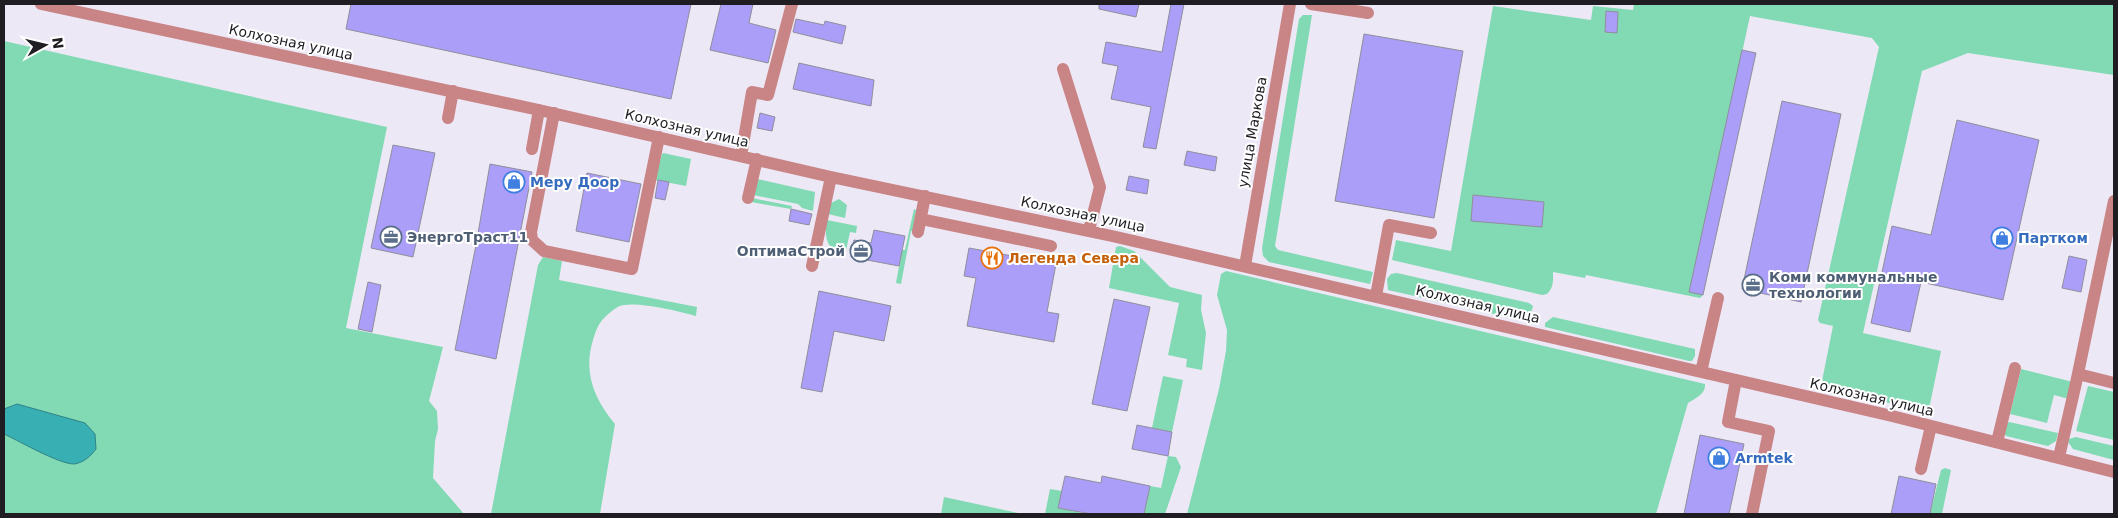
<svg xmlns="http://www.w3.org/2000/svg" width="2118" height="518" font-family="'DejaVu Sans',sans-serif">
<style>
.green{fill:#81dab3}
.water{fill:#38afb2;stroke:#308387}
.building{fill:#ab9ef8;stroke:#8f8e9b}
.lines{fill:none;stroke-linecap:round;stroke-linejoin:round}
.minor{stroke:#c98486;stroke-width:12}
.labels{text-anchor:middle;stroke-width:4;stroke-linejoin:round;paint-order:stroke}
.street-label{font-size:14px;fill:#1f1d22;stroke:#fff}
.shop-label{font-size:14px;font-weight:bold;fill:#366cbe;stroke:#fff;text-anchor:start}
.service-label{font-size:14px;font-weight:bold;fill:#4e5e75;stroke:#fff;text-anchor:start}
.food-label{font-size:14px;font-weight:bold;fill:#c56008;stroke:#fff;text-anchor:start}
</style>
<rect width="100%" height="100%" fill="#ede8f6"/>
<path class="green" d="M1634,4L2114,5V75L1968,53L1922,71L1863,333L1941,351L1929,409L1925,411L1831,390L1826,387L1822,381L1833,326L1820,323L1818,320L1879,47L1872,38L1750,16L1724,136L1703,295L1700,298L1586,275L1585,278L1553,272C1553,281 1554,287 1547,294L1542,295L1392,260L1396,240L1451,251L1493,6L1591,20L1593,6L1633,10Z
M1303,15H1312L1275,246L1278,250L1373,272L1370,284L1269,262L1263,256L1262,248L1299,19Z
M4,41L387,127L346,328L443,347L429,401L437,411L438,429L435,441L433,478L464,514H4V433L6,435L5,407L4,409Z
M663,153L691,159L686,186L655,180L662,154Z
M757,179L815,192L813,211L802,208L798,204L753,195Z
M752,198L792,206L791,209L751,202Z
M839,199L847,205L845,218L828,214L831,203Z
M914,209L916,210L913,231H911L901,284L896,283L902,250H905Z
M827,220L857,226L856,233L850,232L845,255C826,250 824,237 827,220Z
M1120,246L1134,251L1170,287L1202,295L1201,310L1206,333L1202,370L1186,367L1187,359L1168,355L1179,303L1109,288L1116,247Z
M543,257L562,261L559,280L697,307L696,316C679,311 640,302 624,305C616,306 611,312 605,317C598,324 596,330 593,340C583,372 594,399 615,424L600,514H491L538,265Z
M1226,271L1705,384C1706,394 1696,398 1688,403L1656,514H1187L1219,389L1226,351L1227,330L1217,295L1221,274Z
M1397,273L1529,303L1533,306L1529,320L1525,321L1388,290L1387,279L1391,274Z
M1553,317L1695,349V356L1692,361H1689L1545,327V323Z
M2021,369L2073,382L2069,399L2054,395L2047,423L2010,414Z
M1163,376L1183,380L1172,432L1152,428Z
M2088,386L2114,392V440L2076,431Z
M2009,422L2058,433L2056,441L2048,446L2006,436L2004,433L2006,424Z
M2076,437L2114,446V460L2073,449L2068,442L2069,439Z
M1168,456L1176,457L1181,467L1165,514H1144L1150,486L1161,488Z
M1945,468L1951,470L1942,514H1930L1941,470Z
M1050,489L1062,491L1059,508L1087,514H1045Z
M944,497L1023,514H941Z"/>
<path class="water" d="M17,404L85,423L95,434L96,449C91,456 83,463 74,464C59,464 21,442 6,435L4,433V409Z"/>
<path class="building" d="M351,4H691L671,99L346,29Z
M721,4H753L749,23L776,30L768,63L710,50Z
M1099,4H1139L1136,17L1099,9Z
M1171,4H1184L1156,149L1143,147L1151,107L1111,99L1118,66L1102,63L1106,42L1162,52Z
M1606,11L1618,12L1617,33L1605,32Z
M796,19L824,25L825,21L846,26L842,44L793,32Z
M1364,34L1463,51L1434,218L1335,201Z
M1742,50L1756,53L1703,295L1689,292Z
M799,63L874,80L871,106L793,89Z
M1782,101L1841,114L1801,302L1742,289Z
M760,113L775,117L772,131L757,128Z
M1957,120L2039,140L2003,300L1921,282L1910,332L1871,323L1892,226L1931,235Z
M393,145L435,153L413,257L371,248Z
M1187,151L1217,157L1215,171L1184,165Z
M490,164L532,172L496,359L455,350L476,245Z
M587,173L641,184L629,242L576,231Z
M1129,176L1149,180L1147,194L1126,190Z
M658,180L669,182L665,200L655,198Z
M1473,195L1544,202L1542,227L1471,221Z
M791,209L812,214L809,225L789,221Z
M874,230L905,236L899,266L851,257L854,240L871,243Z
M969,248L1056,264L1047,312L1059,314L1054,342L967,326L976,278L964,276Z
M2069,256L2087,260L2081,292L2062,288Z
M368,282L381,285L372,332L358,329Z
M819,291L891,306L884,341L834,331L822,392L801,388Z
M1114,299L1150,307L1127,411L1092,404Z
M1137,425L1172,432L1168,456L1132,449Z
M1700,435L1744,444L1729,514H1684Z
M1065,476L1101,483L1102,476L1150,486L1144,514H1091L1058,508Z
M1899,476L1936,484L1930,514H1891Z"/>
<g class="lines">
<path class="minor" d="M41,4L539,110L831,177L1112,236L1892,416L2114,472
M1311,4L1368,13
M1063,69L1100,187L1089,230
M554,113L531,232L532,240L544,251L632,269L659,137
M448,118L453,91
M532,149L539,110
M741,156L752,92L768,95L792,4
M748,198L757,159
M921,219L1051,246
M918,232L925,196
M812,266L831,177
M1245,266L1290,4
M1376,296L1389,225L1431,233
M1701,372L1718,298
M2078,374L2114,383
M1736,380L1728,422L1769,431L1752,514
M1997,442L2015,368
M2059,457L2076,383L2114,201
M1921,469L1931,426"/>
</g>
<defs>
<g id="shop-ring" transform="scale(1.125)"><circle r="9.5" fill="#fff" stroke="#3f7fe0" stroke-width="1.5"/><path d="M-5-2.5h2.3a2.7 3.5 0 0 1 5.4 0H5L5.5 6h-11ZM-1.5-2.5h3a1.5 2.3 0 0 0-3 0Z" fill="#3f7fe0"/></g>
<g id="office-ring" transform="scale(1.125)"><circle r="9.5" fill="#fff" stroke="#5c6f8a" stroke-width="1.5"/><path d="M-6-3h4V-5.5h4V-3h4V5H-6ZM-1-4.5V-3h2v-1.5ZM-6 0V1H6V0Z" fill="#5c6f8a"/></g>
<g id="restaurant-ring" transform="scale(1.125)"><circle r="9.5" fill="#fff" stroke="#e8710a" stroke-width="1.5"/><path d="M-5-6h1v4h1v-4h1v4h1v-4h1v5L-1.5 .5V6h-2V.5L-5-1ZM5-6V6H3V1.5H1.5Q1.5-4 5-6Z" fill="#e8710a"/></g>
</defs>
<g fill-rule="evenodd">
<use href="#shop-ring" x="514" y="182"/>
<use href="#office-ring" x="391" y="237"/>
<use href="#shop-ring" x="2002" y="238"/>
<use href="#office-ring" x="861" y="251"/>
<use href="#restaurant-ring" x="992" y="258"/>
<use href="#office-ring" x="1753" y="285"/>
<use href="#shop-ring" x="1719" y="458"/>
</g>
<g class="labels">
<g class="street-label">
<text transform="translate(291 42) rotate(12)" y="5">Колхозная улица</text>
<text transform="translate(687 128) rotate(13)" y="5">Колхозная улица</text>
<text transform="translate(1252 132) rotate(-80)" y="5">улица Маркова</text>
<text transform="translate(1083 214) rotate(12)" y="5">Колхозная улица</text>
<text transform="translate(1478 304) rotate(13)" y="5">Колхозная улица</text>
<text transform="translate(1872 397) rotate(13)" y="5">Колхозная улица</text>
</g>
<g class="shop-label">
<text x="530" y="187">Меру Доор</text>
<text x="2018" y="243">Партком</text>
<text x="1735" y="463">Armtek</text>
</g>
<g class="service-label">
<text x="407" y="242">ЭнергоТраст11</text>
<text x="845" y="256" text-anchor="end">ОптимаСтрой</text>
<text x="1769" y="282">Коми коммунальные<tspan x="1769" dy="16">технологии</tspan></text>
</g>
<g class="food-label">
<text x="1008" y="263">Легенда Севера</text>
</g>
</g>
<rect width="2118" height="518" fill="none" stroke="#1f1d22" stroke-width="10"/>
<g transform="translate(45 45) rotate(82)" stroke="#ffffff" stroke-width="4" paint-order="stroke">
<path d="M0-4L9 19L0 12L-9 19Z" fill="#1f1d22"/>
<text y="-8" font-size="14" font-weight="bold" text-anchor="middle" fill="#1f1d22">N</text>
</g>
</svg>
